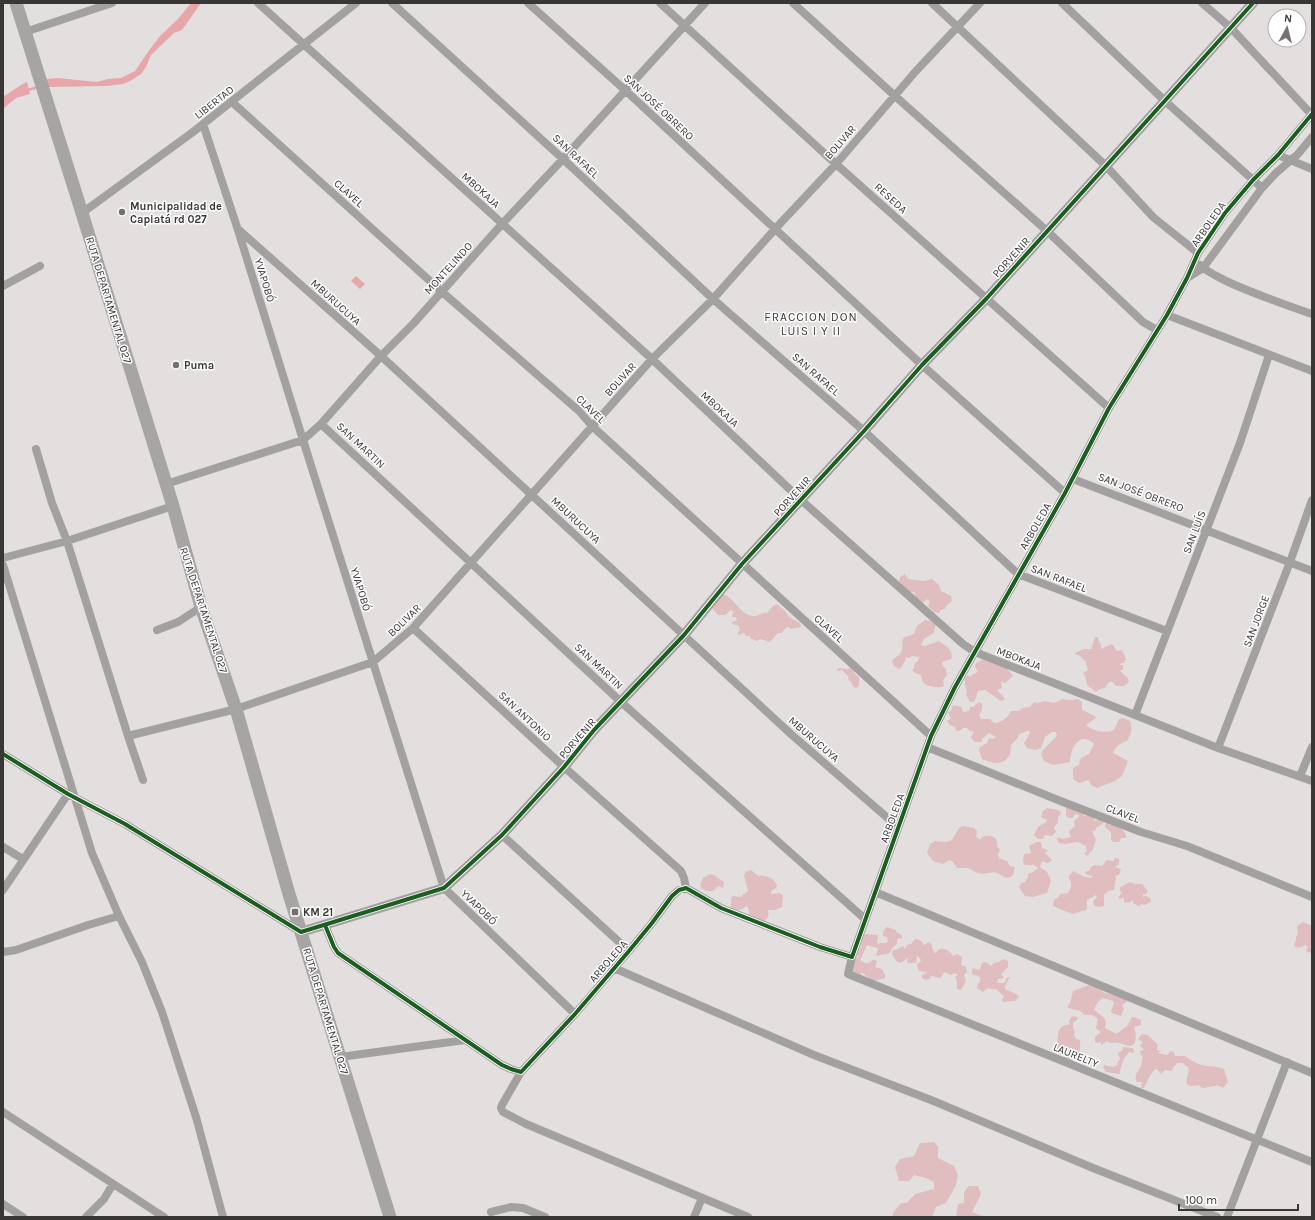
<svg xmlns="http://www.w3.org/2000/svg" width="1315" height="1220" font-family="Karla,sans-serif">
<style>
.green{fill:#e0bdbf}
.water{fill:#e7a6aa}
.lines{fill:none;stroke-linecap:round;stroke-linejoin:round}
.stream{stroke:#e7a6aa;stroke-width:2.5}
.minor{stroke:#a3a0a0;stroke-width:8}
.tertiary{stroke:#a3a0a0;stroke-width:10}
.primary{stroke:#a7a4a4;stroke-width:13}
.cycleway-casing{stroke:#fff;stroke-width:6}
.cycleway{stroke:#1b5e20;stroke-width:4}
.poi-dot{fill:#757171;stroke:#fff;stroke-width:1.5}
.labels{text-anchor:middle;stroke-width:3;stroke-linejoin:round;paint-order:stroke}
.street-label{font-size:11px;fill:#393636;stroke:#fff}
.poi-label{font-size:11px;font-weight:bold;fill:#393636;stroke:#fff;text-anchor:start}
.neighbourhood-label{font-size:12px;letter-spacing:1px;fill:#3d3636;stroke:#fff}
</style>
<rect width="100%" height="100%" fill="#e4dfdf"/>
<path class="green" d="M905,574L908,579L924,581L932,579L939,585L941,591L951,596L952,601L946,606L945,609L941,610L939,613L934,612L928,606L930,602L927,599L921,604L914,597L915,592L907,593L901,588L902,584L899,582L900,577Z
M723,594C735,598 741,617 755,616C759,616 762,612 767,613L774,605L777,604L786,612L789,617L800,623L801,627L792,629L787,627L781,633H778L770,642L760,639L757,641L750,638V636H746L744,633L738,635V633L740,630L739,626L732,624V622L735,621L737,620L736,617H732V614L734,612L731,610L725,615H718L711,607Z
M925,620L936,622L934,633L924,639L921,645L925,646L939,641C946,647 954,649 951,659L942,662L943,666L946,669L947,675L943,680L944,686C940,688 938,687 934,687C925,685 923,685 921,675L915,673L912,670L915,667L914,665L915,663L918,661L919,657L912,656L909,658L906,657L905,661L900,669L894,666L892,662C894,657 895,658 899,655C904,650 902,643 903,638L914,634L917,626Z
M1095,637H1098L1099,642L1101,644V649L1112,644L1117,651L1122,650L1126,659L1124,663H1121L1120,665H1123V669L1120,671L1128,678L1129,682L1124,686H1116L1112,682H1109L1105,688L1100,689L1096,692L1087,685L1085,676L1083,673L1088,670L1086,664V662L1079,655H1076L1075,653L1084,649H1091Z
M985,658C994,662 1009,667 1013,676L1005,683L1001,682L1002,688L997,690L1005,699L1001,701L985,690L978,691L975,700L973,702H970L966,695L967,691L965,686V678L968,675L970,677L973,674L978,672L975,667L976,663Z
M840,668L847,669L851,668L854,671V673L859,677V686L856,688L853,687L852,683L848,679L849,677L842,670L837,671V669Z
M1063,699L1069,700L1078,699L1082,702V710L1095,716L1096,718L1086,725C1094,731 1104,734 1114,730L1119,719L1123,718L1130,721C1133,730 1131,734 1127,741C1120,743 1115,747 1113,753L1128,761L1122,776L1115,781L1097,788L1091,785L1089,780L1079,783L1073,779V768L1080,764L1079,762L1081,758L1089,754L1094,744C1080,730 1070,749 1070,762L1053,765L1044,761L1041,754L1044,749L1057,736L1056,732H1052L1045,737L1041,748L1035,750L1027,748L1024,743L1029,735L1030,731H1027L1019,734C1018,740 1015,740 1012,744C1010,746 1011,751 1010,754C1004,766 993,764 982,759L979,750L980,747L987,743L989,738L993,739L996,737L989,733L982,739V742H975L971,738L972,735L974,732L970,731L967,728H963L959,731H956L955,727L950,725L947,721L951,719L948,712L951,711L953,705L962,707V711L965,712L970,710V707H973L979,702L982,704V710L979,715L981,719H990C991,720 993,723 995,723C1000,724 1009,716 1011,711H1019L1022,708L1030,707L1034,702L1037,703L1045,701L1054,703Z
M1069,805L1083,813L1084,816L1090,815L1094,817V821L1102,819L1105,821L1102,824L1096,828L1095,831H1092L1096,840L1092,851L1089,853L1088,856L1084,854L1087,851L1086,846L1078,842L1064,844L1059,843L1057,839L1058,837L1062,839L1071,837L1069,831L1075,826L1074,821L1079,817V815L1075,814L1073,818H1069L1066,816V808Z
M1047,808L1058,810L1061,812L1060,815L1058,817V823L1054,827L1056,832L1052,836L1045,835L1043,839H1038L1034,835L1038,827L1046,822L1047,820L1041,817L1043,811Z
M1107,823L1110,825C1117,824 1123,829 1126,835V838H1121L1119,842H1113L1111,840C1112,832 1111,832 1105,827V824Z
M963,826L974,828L977,831L976,837L979,839H981L982,837C991,834 998,836 997,846L1000,850L998,855L999,858L1007,861L1010,866L1015,867L1013,875L1011,877L1006,878L995,872L983,874L978,873L968,868H957L952,861L949,860L943,864L933,861L927,853L930,844L935,841L946,842L952,840L959,828Z
M1036,842H1041L1042,848L1048,850L1045,853L1052,860L1050,862L1047,863L1042,861L1040,867L1047,872L1051,881L1047,893L1033,897L1025,896L1019,887L1021,883L1025,882L1028,877V874L1033,872L1038,868L1034,865H1025L1023,862L1024,854L1031,853L1029,846Z
M1115,858L1119,859V864L1115,867L1121,869L1119,875L1115,876L1116,878L1114,890L1108,891L1104,895V906L1099,907L1094,906L1093,901L1097,897L1096,895L1087,900V907L1086,910L1072,914L1053,906L1054,899L1058,898L1060,894L1068,893L1071,887V882L1069,879V876L1073,871L1085,877L1092,878V876L1085,874V872L1090,870V868L1094,865L1102,866L1107,860L1113,861Z
M751,870L758,876C765,875 774,878 777,885L776,888L771,891V894L779,893L783,895L782,907L775,910H768C770,919 766,920 758,923L749,918V910L747,906L740,910L731,909V898L733,896L740,897L748,891L744,875L746,872Z
M710,874L714,875L724,882L723,888L718,886L713,891C708,891 702,891 700,885L703,878Z
M1130,882L1136,884H1142L1148,891L1146,894H1143V897L1146,896L1150,898L1151,902L1145,905L1141,904L1140,907L1133,903V900L1129,903L1124,902V897L1122,899L1118,898L1122,892L1120,891V887Z
M1303,922L1312,926V953L1307,952L1306,950L1308,947L1306,945C1302,945 1302,949 1295,947L1294,944L1296,941V937L1298,934L1297,928L1298,925Z
M887,927L896,930L897,933H899L902,936V938L897,939V944L892,948L890,953L876,956L878,950L877,948L867,945L860,960L865,963H869L873,960H876L877,962L875,967L882,969L885,975V978L874,981C872,980 863,974 862,972L860,975L853,972L855,958L858,957V955H856C857,952 860,949 861,946C862,941 862,938 865,934L877,935L878,937L877,942L878,944L880,943H886L888,941L887,937L883,936V931Z
M915,939L920,940L924,945L929,942L932,945V948L935,953H936L938,950C944,947 949,950 953,956L957,954L962,957L961,965L966,967L967,972L964,975L966,981L961,990L957,989V981L955,977L958,975L955,973L951,975L944,972L941,978L931,976L930,979L926,980L922,978V975L926,973L927,971L924,972L918,970L917,964L920,962L921,960L918,956H917L916,963H907L908,957C901,965 897,965 892,954L893,950H896L899,948L903,946L905,949L907,945L911,944Z
M1003,959L1008,961V967L1001,974L1004,978L998,979L997,983H1005L1006,978L1010,977L1005,986V989L1016,994L1019,997L1015,1001L1003,1002L1002,1000L1004,996L996,989H991L988,988L983,992L977,988L978,984L980,981V977L972,974V971L973,968L979,970L980,969L982,963L986,962L991,966L994,963L999,962Z
M1092,984L1105,993L1119,996L1128,1001L1122,1005L1124,1009L1121,1016L1112,1013L1111,1011L1114,1003L1113,1001L1103,998L1098,1002L1094,1009C1100,1018 1108,1014 1105,1028L1115,1033H1118L1127,1026L1132,1017H1134L1141,1020V1025L1134,1027C1136,1032 1136,1037 1135,1043L1131,1046C1122,1045 1119,1041 1110,1043L1107,1041L1101,1045V1042L1097,1043L1095,1042V1037L1101,1032L1096,1028L1098,1019L1092,1015H1085L1080,1011L1068,1008V1005L1070,1003L1073,991Z
M1072,1016L1077,1017L1078,1019L1073,1023V1027L1075,1032L1074,1035L1076,1039L1080,1040C1081,1045 1079,1051 1079,1057L1073,1058L1072,1060L1068,1062L1064,1058L1066,1054H1060L1056,1048C1060,1042 1055,1030 1063,1026C1065,1025 1068,1025 1070,1024L1069,1021Z
M1142,1034L1148,1035C1151,1039 1156,1041 1158,1046L1157,1047V1050L1161,1051L1158,1053L1167,1055L1171,1051L1174,1052L1175,1056H1185C1190,1061 1200,1065 1207,1066C1213,1067 1217,1066 1224,1069L1228,1082L1223,1088L1217,1085L1215,1086C1210,1086 1207,1088 1202,1088L1199,1085L1190,1086L1187,1084C1185,1078 1190,1073 1188,1067L1183,1063H1177L1171,1071L1165,1070L1161,1074L1157,1069H1155C1154,1071 1153,1072 1151,1074C1150,1076 1146,1084 1144,1088H1141L1142,1082H1137C1133,1075 1138,1072 1141,1066C1142,1063 1141,1060 1143,1057L1140,1054V1051L1144,1050L1140,1046L1143,1042L1138,1039Z
M1123,1047L1133,1048L1134,1053L1129,1052C1127,1056 1124,1057 1123,1061C1121,1065 1120,1070 1120,1074L1106,1072L1103,1067L1104,1065L1112,1067L1118,1065L1117,1063L1120,1059L1118,1053L1122,1051Z
M934,1142L938,1147V1158L954,1166L958,1175L956,1185L946,1203L936,1207L932,1217H893V1213L901,1203H907L915,1194L934,1189V1182L926,1178L914,1175L909,1181H899L895,1167L900,1159L914,1156L920,1143Z
M969,1186H978L981,1194L972,1212L984,1217H956L958,1204L964,1203V1192Z"/>
<path class="water" d="M191,3H201L182,30L174,33L151,55L146,67L141,74L132,80L123,84L107,86L48,87L46,79L58,78L97,82L108,79L121,78L135,71L150,49L160,36L178,19Z
M27,82L30,94L16,98L3,109V97L21,85Z
M356,276L365,284L360,289L351,281Z"/>
<g class="lines">
<path class="stream" d="M27,90L35,88"/>
<path class="minor" d="M258,3L652,359L801,500L963,644L975,652L1135,715L1218,748L1312,781
M392,3L563,159L713,299L864,431L1018,574L1167,631
M528,3L625,90L922,365L1065,493
M660,3L836,164L1109,408
M793,3L895,96L1047,231L1143,322L1157,330
M932,3L1106,166L1153,217L1198,253
M1062,3L1165,101L1262,188
M1202,3L1231,28L1312,115
M25,32L112,3
M232,102L441,291L579,411L592,426L931,736
M203,124L238,230L303,440L444,888L575,1014
M1278,155L1312,169
M82,213L193,132L356,3
M239,230L381,356L792,735L898,827
M1200,265C1207,272 1217,276 1226,281C1254,294 1283,304 1312,314
M1187,278L1203,268L1262,188L1276,173L1298,154L1312,137
M3,286L40,266
M1167,315L1312,371
M321,424L621,702L865,919
M36,449L52,503L67,541L128,736L143,780
M1073,479L1312,571
M166,484L303,440L321,424L381,356L413,324L502,224L563,159L705,3
M3,558L67,541L173,506
M3,565L92,853L119,916L142,962L162,1012L196,1117L223,1217
M413,628L564,767L681,871L684,878L686,888
M157,630L178,622L201,607
M1135,715L1240,443L1269,355
M128,736L236,709L373,662L413,628L652,359L713,299L775,229L836,164L916,71L980,3
M927,747L1058,800L1141,832L1187,846L1312,897
M1218,748L1290,562L1312,500
M3,754L68,794L125,824L301,932
M1300,776L1312,747
M502,835L629,951
M3,847L23,859
M3,890L68,794
M875,892L1312,1073
M325,925L334,947L338,953L502,1065L511,1069L521,1072L575,1014L629,951L652,923L672,896L679,890L686,888L721,908L820,947L852,957L931,736L955,687L1065,493L1109,408L1167,315L1187,278L1198,253L1225,213L1253,180L1278,155L1312,114
M3,952L16,950L88,925L119,916
M852,957L848,974L1312,1162
M614,968L814,1055L931,1100L1093,1168L1217,1217
M340,1057L465,1040
M521,1072L502,1105L501,1108L503,1112L526,1124L748,1217
M3,1112L164,1217
M3,1204L23,1217
M491,1212L511,1207L523,1208L545,1217
M86,1217L104,1199L113,1184
M694,1217L702,1198
M1227,1217L1287,1062"/>
<path class="tertiary" d="M301,932L444,888L502,835L564,767L594,730L684,635L742,564L864,431L922,365L987,298L1253,3"/>
<path class="primary" d="M16,3L82,213L173,506L201,607L236,709L289,894L390,1217"/>
<g class="cycleway-casing">
<path id="cycleway" d="M3,754L68,794L125,824L301,932L444,888L502,835L564,767L594,730L684,635L742,564L864,431L922,365L987,298L1253,3
M325,925L334,947L338,953L502,1065L511,1069L521,1072L575,1014L629,951L652,923L672,896L679,890L686,888L721,908L820,947L852,957L931,736L955,687L1065,493L1109,408L1167,315L1187,278L1198,253L1225,213L1253,180L1278,155L1312,114"/>
</g>
<use href="#cycleway" class="cycleway"/>
</g>
<g class="poi-dot">
<circle cx="122" cy="212" r="4"/>
<circle cx="176" cy="365" r="4"/>
<rect x="291" y="908" width="8" height="8" rx="2"/>
</g>
<g class="labels">
<g class="street-label">
<text transform="translate(214 102) rotate(-38)" y="4">LIBERTAD</text>
<text transform="translate(659 107) rotate(43)" y="4">SAN JOSÉ OBRERO</text>
<text transform="translate(840 142) rotate(-49)" y="4">BOLIVAR</text>
<text transform="translate(576 156) rotate(43)" y="4">SAN RAFAEL</text>
<text transform="translate(481 190) rotate(42)" y="4">MBOKAJA</text>
<text transform="translate(349 193) rotate(42)" y="4">CLAVEL</text>
<text transform="translate(891 198) rotate(42)" y="4">RESEDA</text>
<text transform="translate(1208 224) rotate(-55)" y="4">ARBOLEDA</text>
<text transform="translate(1011 257) rotate(-48)" y="4">PORVENIR</text>
<text transform="translate(448 268) rotate(-48)" y="4">MONTELINDO</text>
<text transform="translate(265 280) rotate(73)" y="4">YVAPOBÓ</text>
<text transform="translate(109 300) rotate(73)" y="4">RUTA DEPARTAMENTAL 027</text>
<text transform="translate(336 302) rotate(42)" y="4">MBURUCUYA</text>
<text transform="translate(816 374) rotate(41)" y="4">SAN RAFAEL</text>
<text transform="translate(620 379) rotate(-48)" y="4">BOLIVAR</text>
<text transform="translate(591 409) rotate(44)" y="4">CLAVEL</text>
<text transform="translate(720 409) rotate(43)" y="4">MBOKAJA</text>
<text transform="translate(361 445) rotate(43)" y="4">SAN MARTIN</text>
<text transform="translate(1141 492) rotate(21)" y="4">SAN JOSÉ OBRERO</text>
<text transform="translate(792 496) rotate(-48)" y="4">PORVENIR</text>
<text transform="translate(576 520) rotate(43)" y="4">MBURUCUYA</text>
<text transform="translate(1035 526) rotate(-60)" y="4">ARBOLEDA</text>
<text transform="translate(1194 532) rotate(-69)" y="4">SAN LUÍS</text>
<text transform="translate(1059 578) rotate(21)" y="4">SAN RAFAEL</text>
<text transform="translate(361 589) rotate(73)" y="4">YVAPOBÓ</text>
<text transform="translate(204 610) rotate(72)" y="4">RUTA DEPARTAMENTAL 027</text>
<text transform="translate(404 620) rotate(-44)" y="4">BOLIVAR</text>
<text transform="translate(1256 621) rotate(-69)" y="4">SAN JORGE</text>
<text transform="translate(829 628) rotate(42)" y="4">CLAVEL</text>
<text transform="translate(1019 658) rotate(21)" y="4">MBOKAJA</text>
<text transform="translate(599 666) rotate(43)" y="4">SAN MARTIN</text>
<text transform="translate(525 716) rotate(43)" y="4">SAN ANTONIO</text>
<text transform="translate(577 738) rotate(-49)" y="4">PORVENIR</text>
<text transform="translate(814 739) rotate(41)" y="4">MBURUCUYA</text>
<text transform="translate(1123 813) rotate(21)" y="4">CLAVEL</text>
<text transform="translate(892 818) rotate(-70)" y="4">ARBOLEDA</text>
<text transform="translate(479 907) rotate(44)" y="4">YVAPOBÓ</text>
<text transform="translate(608 961) rotate(-49)" y="4">ARBOLEDA</text>
<text transform="translate(326 1011) rotate(73)" y="4">RUTA DEPARTAMENTAL 027</text>
<text transform="translate(1076 1055) rotate(22)" y="4">LAURELTY</text>
</g>
<g class="poi-label">
<text x="130" y="210">Municipalidad de<tspan x="130" dy="13">Capiatá rd 027</tspan></text>
<text x="184" y="369">Puma</text>
<text x="303" y="916">KM 21</text>
</g>
<g class="neighbourhood-label">
<text x="811" y="321">FRACCION DON<tspan x="811" dy="14">LUIS I Y II</tspan></text>
</g>
</g>
<rect width="1315" height="1220" fill="none" stroke="#393636" stroke-width="8"/>
<g transform="translate(1287 28) rotate(7)"><circle r="19" fill="#ffffff" stroke="#b0afaf"/>
<path d="M0-3L7 15L0 10L-7 15Z" fill="#757171"/>
<text y="-6" font-size="11" font-weight="bold" text-anchor="middle" fill="#393636">N</text>
</g>
<path d="M1179 1204v6h119v-6" fill="none" stroke="#393636" stroke-width="2"/>
<text x="1185" y="1204" font-size="12" fill="#393636" stroke="#ffffff" stroke-width="3" paint-order="stroke">100 m</text>
</svg>
